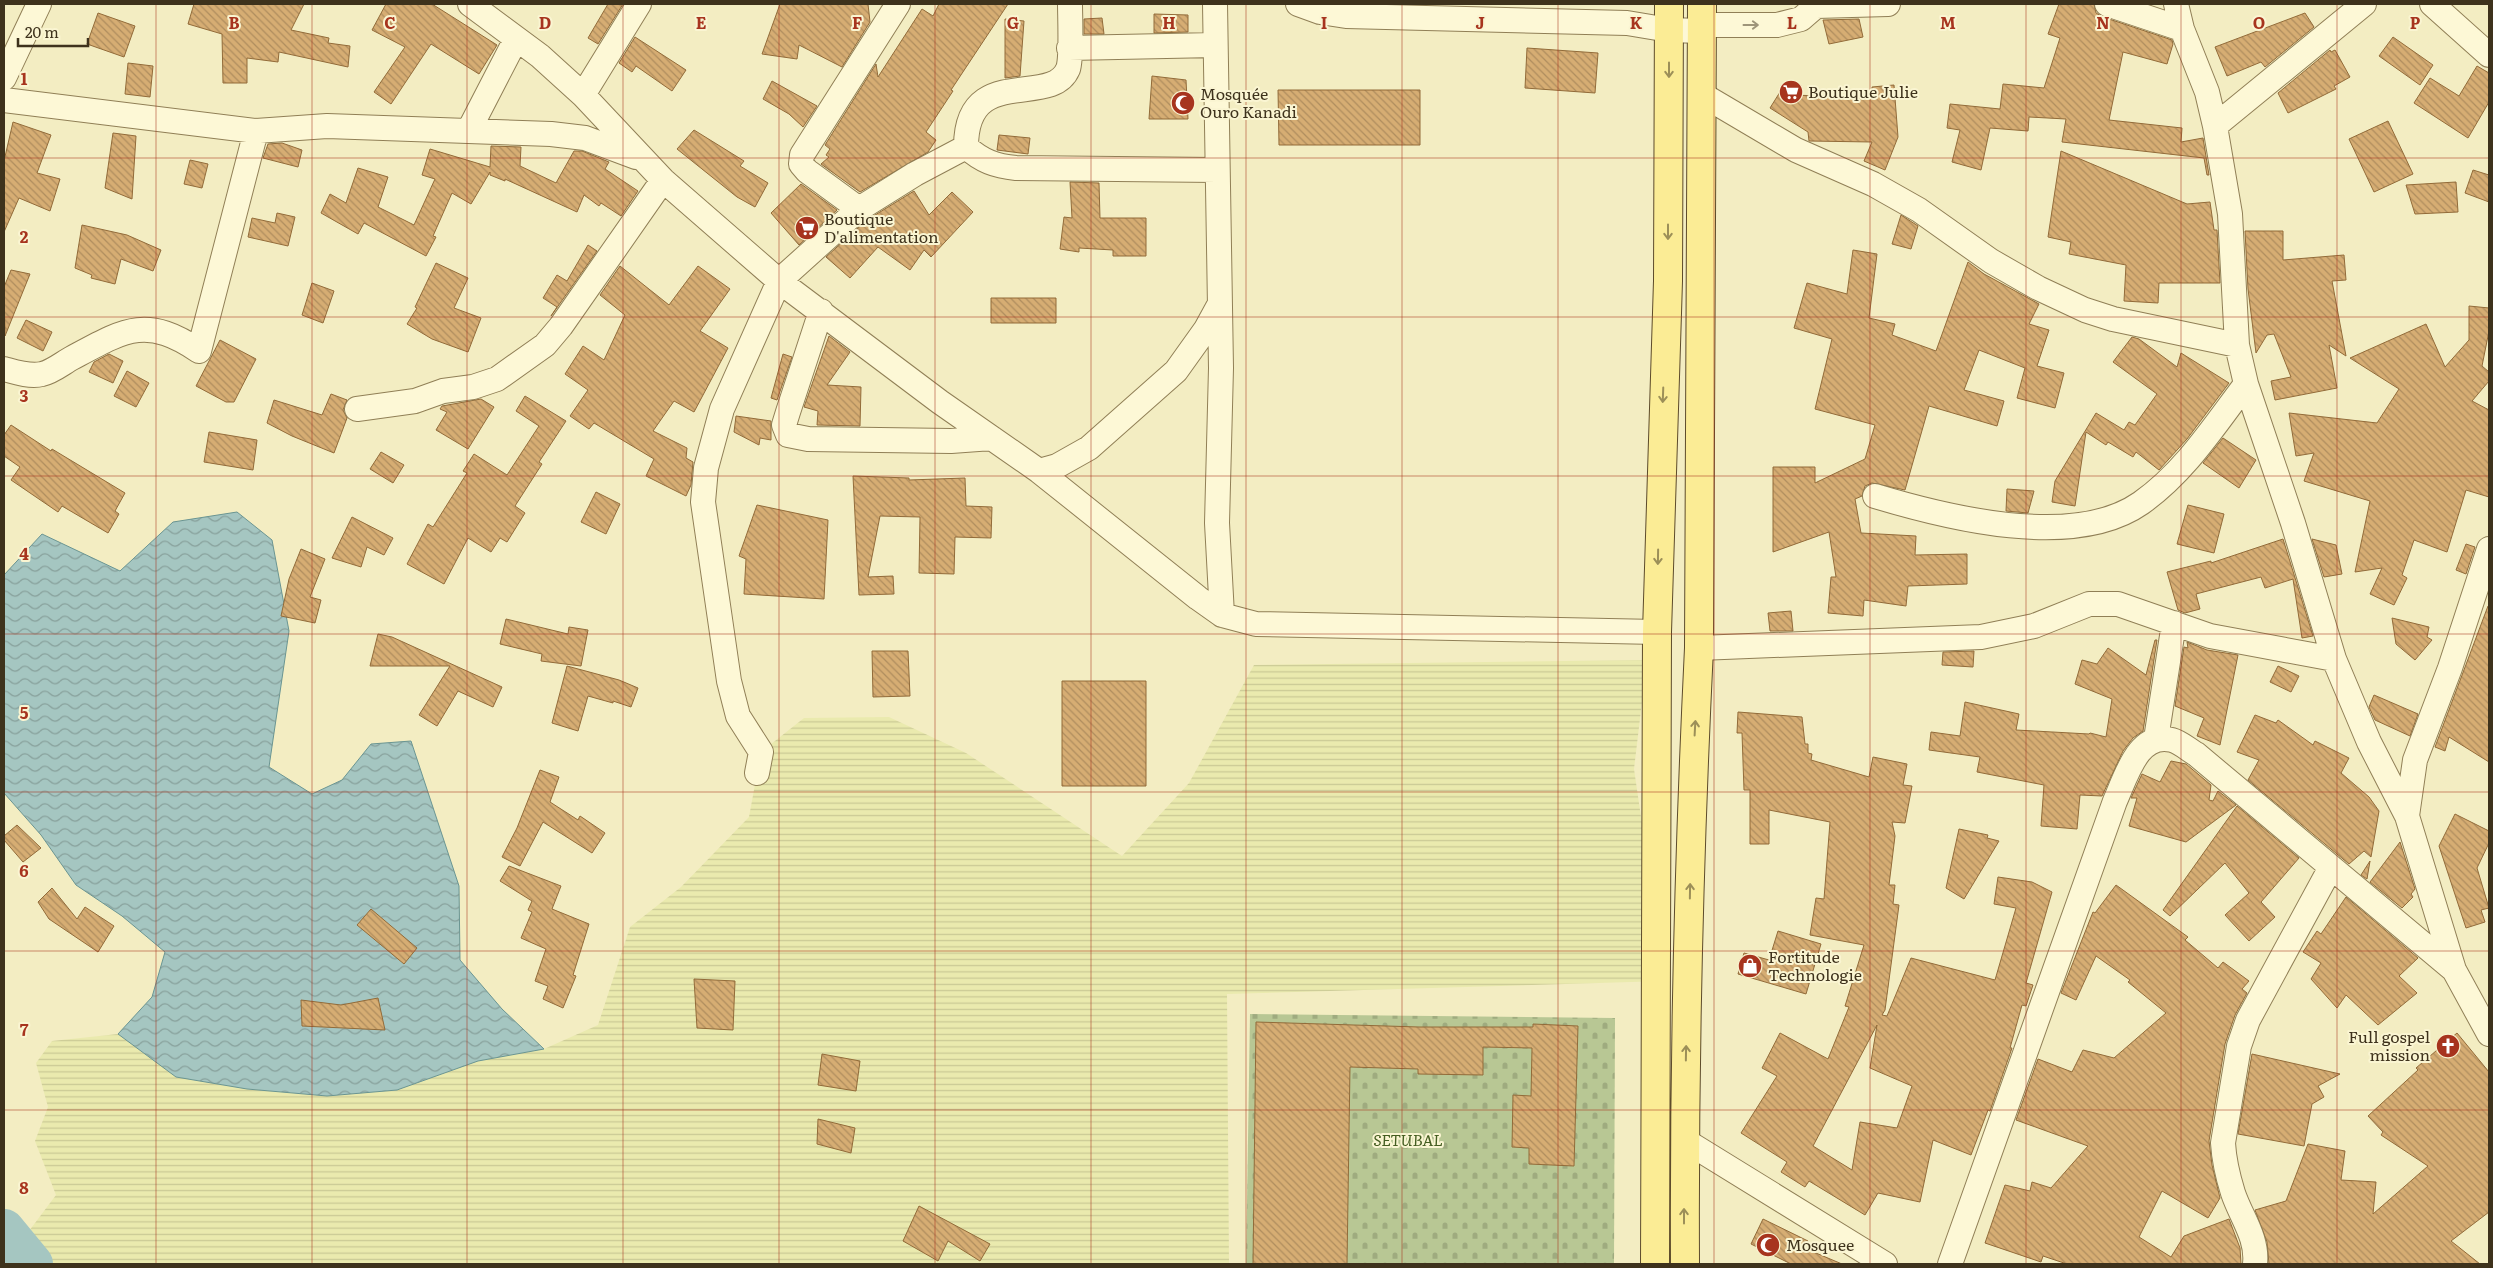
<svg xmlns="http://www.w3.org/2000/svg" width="2493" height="1268" font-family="Literata,serif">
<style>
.farmland{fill:url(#farmland-rules)}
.cemetery{fill:url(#cemetery-stones)}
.water{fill:url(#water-waves);stroke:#6a9592}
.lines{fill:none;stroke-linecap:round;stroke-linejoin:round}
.river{stroke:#a5c6c1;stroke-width:42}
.building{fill:url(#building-back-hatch);stroke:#926b39;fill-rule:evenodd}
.minor-casing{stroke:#907f56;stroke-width:26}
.major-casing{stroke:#5d4b2b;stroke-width:30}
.minor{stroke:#fdf8d6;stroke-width:24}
.major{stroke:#fbec95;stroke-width:28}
.oneway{stroke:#9e9579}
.oneway2{stroke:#9c8f58}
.grid{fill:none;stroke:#a7341e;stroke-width:1;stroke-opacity:0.55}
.labels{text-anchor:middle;stroke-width:4;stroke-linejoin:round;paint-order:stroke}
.poi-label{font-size:16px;fill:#3e321c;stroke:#faf5d2;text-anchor:start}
.park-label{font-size:16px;font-style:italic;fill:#445d20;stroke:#faf5d2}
.grid-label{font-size:16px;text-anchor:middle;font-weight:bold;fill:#a7341e;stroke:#faf5d2;stroke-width:4;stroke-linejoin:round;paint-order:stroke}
</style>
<defs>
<pattern id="farmland-rules" width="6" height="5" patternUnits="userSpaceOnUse" patternTransform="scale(1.25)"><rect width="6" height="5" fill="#eaeaae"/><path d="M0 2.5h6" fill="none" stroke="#cac995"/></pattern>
<pattern id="cemetery-stones" width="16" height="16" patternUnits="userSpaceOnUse" patternTransform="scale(1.25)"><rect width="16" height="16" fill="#b8c794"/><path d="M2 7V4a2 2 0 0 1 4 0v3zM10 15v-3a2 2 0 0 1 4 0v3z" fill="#9fab7f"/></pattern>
<pattern id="water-waves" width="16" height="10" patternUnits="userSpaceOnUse" patternTransform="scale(1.25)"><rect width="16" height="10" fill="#a5c6c1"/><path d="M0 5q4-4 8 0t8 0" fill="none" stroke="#88a19c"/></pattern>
<pattern id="building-back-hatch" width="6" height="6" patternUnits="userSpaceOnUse" patternTransform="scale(1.25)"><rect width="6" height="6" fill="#d6ad73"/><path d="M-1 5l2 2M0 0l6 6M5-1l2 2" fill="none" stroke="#af8d5e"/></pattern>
</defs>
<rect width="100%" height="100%" fill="#f3edc2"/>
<path class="farmland" d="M1647,660L1634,769L1665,981L1227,994L1229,1264H4V1227L29,1231L56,1195L35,1141L48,1107L36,1063L52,1041L118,1034L176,1077L247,1089L327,1096L397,1090L478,1061L544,1049L598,1025L630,927L681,887L749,817L761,752L804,718L889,717L966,753L1122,856L1189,783L1254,665Z"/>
<path class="cemetery" d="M1250,1014L1615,1018L1614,1264H1246Z"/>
<path class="water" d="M237,512L272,540L289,631L269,767L312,794L342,780L371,744L411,741L459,886L460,960L502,1009L544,1049L478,1061L397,1090L327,1096L247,1089L176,1077L118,1034L152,997L165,952L122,916L76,885L41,835L4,793V575L42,534L120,571L173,522Z"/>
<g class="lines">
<path class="river" d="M4,1230L32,1264"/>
</g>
<path class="building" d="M194,4H304L291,30L329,38L328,43L350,46L348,67L279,52L278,62L247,58V83H223L222,34L188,24Z
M386,4H432L497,45L479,74L431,44L391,104L374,92L405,47L372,30Z
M608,4H623L598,44L588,38Z
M780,4H868L870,22L842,67L799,45L797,59L762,54Z
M939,4H1008L951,90L953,91L926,132L936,140L928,152L860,192L821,164L829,157L826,155L830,149L825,145L876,64L878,77L922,9L933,16Z
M2059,4H2094L2096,13L2103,17L2172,40L2173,44L2167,64L2123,52L2109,120L2182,128L2181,142L2203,138L2209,175H2207L2204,158L2062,142L2066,119L2029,117L2028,131L1990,128L1981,170L1952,162L1960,130L1947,128L1950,104L2000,109L2003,84L2044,88L2060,38L2048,34Z
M98,13L135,26L124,57L87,44Z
M2305,13L2314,27L2265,67L2261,62L2227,76L2215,47Z
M1154,14L1188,15V32L1154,33Z
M1102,18L1104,34H1084V19Z
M1005,19L1024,21L1020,76L1005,78Z
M1859,19L1863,37L1829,44L1823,20Z
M635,37L686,70L672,91L636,66L632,72L619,63Z
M2393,37L2433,65L2420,85L2379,56Z
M1527,48L1598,53L1595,93L1525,88Z
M2330,50L2331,52L2335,50L2350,77L2334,86L2336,89L2288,113L2278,93Z
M128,63L153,66L150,97L125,94Z
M2477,66L2489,73V102L2468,138L2414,103L2430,78L2459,96Z
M1152,76L1186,80L1188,119H1149Z
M772,81L817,106L803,127L789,114L763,99Z
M1894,85L1898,137L1885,170L1864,161L1872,142L1809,141L1808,132L1770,108L1780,92L1786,95L1872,97V87Z
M1278,90H1420V145H1279Z
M2388,121L2413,174L2374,192L2349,139Z
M13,122L51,135L37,173L60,179L50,211L19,198L4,232V161Z
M694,130L744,161L740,166L768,183L755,207L737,197L677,149Z
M113,133L136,136L132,199L105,188Z
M999,135L1030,138L1028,154L997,150Z
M282,143L302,150L298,167L263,158L268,144Z
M491,146L521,147L520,166L556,183L574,151H582L609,162L605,169L638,191L621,216L601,203L599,206L584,195L577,212L505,179V181L490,175V172L471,204L452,193L433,236L436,237L426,256L364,223L358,234L321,213L330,194L346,203L358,168L388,177L378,207L414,225L435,179L422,175L430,149L490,167Z
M2061,151L2187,204L2210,202L2214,230H2217L2220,283H2159L2158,303L2124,301L2126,265L2069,254L2071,242L2048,237Z
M190,160L208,164L202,188L184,184Z
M2473,170L2489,175V202L2465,193Z
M1070,182L1099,183L1100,218H1146V256H1113V250L1079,248V252L1060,249L1064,217L1072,218Z
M2456,182L2458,212L2415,214L2406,185Z
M801,184L837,210L799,245L771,213Z
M914,191L929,215L952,192L973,212L931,257L924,250L910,270L878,247L850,278L826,257L867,220Z
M277,213L295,217L288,246L248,237L252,218L275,223Z
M1901,215L1918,226L1911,249L1892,244Z
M82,225L127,235L161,250L153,271L121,259L115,284L91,278L92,275L75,268Z
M2245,231H2283V260L2344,255L2346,280L2332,281L2346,356L2329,345L2337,388L2275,400L2271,381L2291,377L2274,334L2267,335L2256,353L2248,289Z
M588,245L597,251L551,316L557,307L543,298L557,275L567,281Z
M1853,250L1877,254L1869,318L1895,324L1892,335L1936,351L1968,262L1984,274L2039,304L2029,324L2049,330L2037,366L2064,373L2055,408L2017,398L2025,368L1979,350L1964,390L2004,401L1997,426L1929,406L1905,490L1872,483L1865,486L1862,496L1855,499L1861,533L1916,536L1915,555L1967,554V584L1908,586L1906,606L1864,600L1863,616L1828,613L1831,577H1836L1829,532L1773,552V467H1815V483L1865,459L1875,425L1815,409L1832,339L1794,328L1807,283L1847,294Z
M436,263L468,278L454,308L481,318L468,352L432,339L407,324L417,308L415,307Z
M620,266L669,305L698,266L730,289L700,331L728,348L694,412L674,401L653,431L687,448L686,458L693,462L691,485L686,496L646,476L654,459L594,423L589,429L570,416L588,390L565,374L583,346L604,360L625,315L600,295Z
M11,270L30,274L5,336L4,287Z
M312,283L334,291L323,323L302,315Z
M991,298H1056V323H991Z
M2469,306L2489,308V331L2482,366L2489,372V381L2472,401L2489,410V497L2466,490L2447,552L2414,540L2402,575L2407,578L2394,605L2370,594L2382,568L2355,572L2370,501L2304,481L2314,453L2296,456L2289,413L2377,423L2399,389L2350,358L2426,324L2445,367L2469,340Z
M26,320L52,332L43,351L17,338Z
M829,336L850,352L827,385L861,387L860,426L817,425L818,411L804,407Z
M2132,337L2139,339L2177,367L2181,353L2229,383L2187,439L2159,470L2136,452L2133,457L2108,442L2106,445L2086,432L2075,506L2052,502L2055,481L2096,413L2124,430L2129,422L2135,425L2157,394L2113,362Z
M220,340L256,359L234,402H226L196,386Z
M109,354L123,361L113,383L89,372L94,362Z
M783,354L792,357L777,400L771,398Z
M127,371L149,383L136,407L114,396Z
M331,394L347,400L343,410L347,418L334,453L292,436L267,423L274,400L322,415Z
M525,396L566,421L539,462L542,464L515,506L525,513L507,542L500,538L491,552L468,538L444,584L407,564L428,524L433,527L467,473L463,471L474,454L507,475L539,426L516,411Z
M481,399L494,407L468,449L436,430L447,412L440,409L442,406Z
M736,416L771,421V440L760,438L759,445L734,432Z
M11,425L51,451L52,449L125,493L115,511L119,514L108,533L62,506L58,512L11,480L20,467L4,456V435Z
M209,432L257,440L253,470L204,462Z
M2223,438L2256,460L2239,488L2203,463Z
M381,452L404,465L393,483L370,469Z
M853,476L909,478V480L965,478L966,506L992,507L991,538L955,537L954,574L919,573L920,517L880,516L868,577L893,576L894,594L859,595Z
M2007,489L2034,491L2028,513L2006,511Z
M596,492L620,504L606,534L581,522Z
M757,505L828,520L824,599L744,594L746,559L739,556Z
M2188,505L2224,514L2214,553L2177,544Z
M352,517L393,538L384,555L367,547L361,567L332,558Z
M2283,539L2313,636L2302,638L2293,579L2265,588L2261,577L2196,594L2200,609L2185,613L2178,610L2167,572L2211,561V563Z
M2312,539L2336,545L2342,574L2324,577Z
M2466,544L2475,547L2466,574L2456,570Z
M301,549L325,559L310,597L321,600L315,623L281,616L289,579Z
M2488,606L2489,607V762L2449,737L2445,751L2435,747Z
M1791,611L1793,631H1770L1768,613Z
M2392,618L2429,627L2427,637L2432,640L2415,660L2396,644Z
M506,619L568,634L569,627L588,630L581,666L541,661L542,654L500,644Z
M378,634L392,637L502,687L493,707L458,691L437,726L419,715L450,666H370Z
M2155,640H2157L2143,731L2133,738L2123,751L2102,796L2080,795L2077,829L2041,826L2044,785L1977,772L1980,757L1929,750L1931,732L1960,736L1965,702L2019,714L2016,730L2089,734L2090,733L2106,737L2112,699L2075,684L2082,660L2097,664L2108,648L2146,675Z
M2187,642L2207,650L2238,655L2220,745L2197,736L2204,718L2175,706L2184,647L2188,648Z
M872,651H908L910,696L873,697Z
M1974,651L1973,667L1942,665L1943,652Z
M567,666L619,680L638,688L631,707L613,701V703L588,696L578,731L552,723Z
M2278,666L2299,676L2291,692L2270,682Z
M1062,681H1146V786H1062Z
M2374,695L2418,714L2410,736L2375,720L2369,707Z
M1738,712L1802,717L1805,744H1808V753L1812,754L1811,760L1869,777L1873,757L1907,764L1903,785L1912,786L1905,823L1892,822L1895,836L1889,885H1895L1893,904L1899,905L1885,1010L1882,1015L1887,1016L1911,958L1995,980L2016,908L1994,904L1998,877L2032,882L2052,892L2026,983L2033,985L2026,1006L2022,1005L2010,1048H2012L1990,1111L1988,1110L1971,1155L1933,1140L1920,1202L1878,1193L1865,1215L1809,1181L1805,1187L1781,1172L1787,1162L1741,1133L1777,1076L1762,1068L1780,1033L1828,1059L1849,1007L1845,1006L1864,945L1810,935L1816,898L1824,899L1830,822L1769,810V844H1750V790H1744L1742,733H1737ZM1877,1025L1870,1068L1912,1086L1897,1128L1860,1122L1852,1170L1813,1146Z
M2255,715L2276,723L2278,720L2313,745L2315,741L2349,758L2341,773L2369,797L2379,811L2371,857L2364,851L2349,864L2248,780L2259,760L2237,752Z
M2171,761L2186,764L2211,785L2209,800L2213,801L2218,791L2236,805L2186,842L2129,826L2137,798H2131L2142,774L2160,782Z
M540,770L559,777L550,802L578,820L580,816L605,833L592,853L543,822L520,866L502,857L517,828Z
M2237,806L2299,858L2261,902L2275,917L2249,941L2225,915L2249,893L2225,863L2170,916L2163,910Z
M2455,814L2489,831V843L2477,868L2489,908L2481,910L2485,922L2466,928L2439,846Z
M17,825L41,848L23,862L4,840V836Z
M1959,829L1988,835L1987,838L1999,841L1964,899L1946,888Z
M2400,842L2415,889L2411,894L2413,897L2402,908L2370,882Z
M2370,861L2367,879L2361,875Z
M509,866L561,886L552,909L589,924L573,975L576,976L563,1008L543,999L548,986L535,981L546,949L521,938L532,912L528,910L532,901L500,881Z
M2116,885L2188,937L2185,940L2218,968L2223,962L2249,981L2242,989L2247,993L2235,1015L2225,1044L2209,1141L2212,1165L2220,1198L2208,1218L2162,1191L2139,1237L2171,1257L2184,1236L2229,1219L2240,1248L2241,1264H2067L2043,1256L2041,1262L1985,1243L2005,1185L2030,1191L2032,1182L2051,1188L2088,1146L2016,1120L2038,1059L2072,1072L2083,1050L2114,1058L2166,1013L2128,982L2130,980L2096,956L2076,1000L2061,993L2093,912L2095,913Z
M52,888L77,919L85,907L114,926L98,952L49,919L38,902Z
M2346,897L2418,958L2399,976L2417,993L2378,1025L2346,995L2337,1008L2311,979L2321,963L2303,952L2317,931L2321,934Z
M371,909L417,948L404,964L357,925Z
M1778,931L1821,944L1806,994L1738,974L1744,953L1769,960Z
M694,979L735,981L733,1030L697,1028Z
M378,998L385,1030L302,1026L301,1000L341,1005Z
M1256,1022L1419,1027H1533V1024L1578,1026L1574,1166L1529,1164V1148L1512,1147L1513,1095L1531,1096L1532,1048L1483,1047V1075L1418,1074V1069L1350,1067L1347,1264H1253Z
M2457,1033L2489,1072V1212L2451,1241L2480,1264H2269L2267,1242L2255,1210L2286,1201L2308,1144L2345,1151L2341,1180L2376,1182L2373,1214L2428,1166L2381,1135L2383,1132L2368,1116L2418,1070L2416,1068Z
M822,1054L860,1061L856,1091L818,1085Z
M2252,1054L2340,1074L2318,1086L2324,1097L2312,1104L2304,1146L2238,1134Z
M818,1119L855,1128L851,1153L817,1144Z
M919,1206L990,1244L980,1261L948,1241L938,1261L903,1241Z
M1763,1219L1808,1241L1804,1248L1842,1264H1791L1751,1244Z"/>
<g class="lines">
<g class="minor-casing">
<path id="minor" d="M470,4L540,56L583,95L663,180L779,281L940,402L1039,471L1198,598L1222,615L1256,624L1657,632
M1070,4C1070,17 1072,58 1068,69C1051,109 966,62 966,147C982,161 995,166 1016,168L1217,170
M1215,4L1221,368L1217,523L1222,615
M1298,4L1320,12L1346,16L1627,23L1669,30L1701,31
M1811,4L1816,6L1888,4
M2107,4L2182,29
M2176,4L2182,29L2207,92L2215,126L2230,214L2237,345L2246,384L2293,523L2334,659L2369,742L2407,816L2454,970L2489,1034
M2432,4L2489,55
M1702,25H1777L1801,19L1816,6
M1069,48L1215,45
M4,78L39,4
M1701,94L1796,150L1873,184L1919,210L1991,261L2038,288L2085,310L2113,319L2237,345
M583,95L639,4
M4,100L256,131L327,126L551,134L585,138L636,157
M2215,126L2364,4
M469,130L516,39
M859,209L807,171L801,164L802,155L898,4
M821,311L788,412L784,425L788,435L808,439L951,441L992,438
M4,369C15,372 30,377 42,374C52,372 63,363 72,358C124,330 146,315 199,351L256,131
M357,409L415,401L443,391L473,387L497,379L545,345L561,326L663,180
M1039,471L1057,466L1089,448L1176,371L1206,329L1218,307
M1875,496C1948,518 2074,550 2141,503C2185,472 2214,426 2246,384
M1699,648L1981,637L2034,626L2089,604H2118L2210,636L2334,659
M2156,739L2174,623
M757,773L761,752L738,716L729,681L703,502L706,468L722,409L779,281L859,209L915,174L966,147
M2407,816L2415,760L2450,668L2489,549
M1684,1140L1885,1264
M1950,1264L2115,801C2126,777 2138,731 2172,740C2180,742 2189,750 2196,754L2454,970
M2255,1264C2258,1238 2241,1217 2233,1193C2228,1177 2224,1160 2223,1143L2239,1046L2248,1020L2331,867"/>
</g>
<g class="major-casing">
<path id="major" d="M1655,1264L1657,632L1668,281L1669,4
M1685,1264C1684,1059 1689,853 1699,648L1702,4"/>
</g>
<use href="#minor" class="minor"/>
<use href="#major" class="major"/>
</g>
<defs><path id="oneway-shaft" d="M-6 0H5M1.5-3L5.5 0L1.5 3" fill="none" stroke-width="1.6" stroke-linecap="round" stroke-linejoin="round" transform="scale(1.25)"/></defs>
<use class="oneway" href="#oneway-shaft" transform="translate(1751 25)"/>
<g class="oneway2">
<use href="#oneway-shaft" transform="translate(1669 70) rotate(90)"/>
<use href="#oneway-shaft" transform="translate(1668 232) rotate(90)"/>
<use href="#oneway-shaft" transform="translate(1663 395) rotate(92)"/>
<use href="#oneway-shaft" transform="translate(1658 557) rotate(91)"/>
<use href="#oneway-shaft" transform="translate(1695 728) rotate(-87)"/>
<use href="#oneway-shaft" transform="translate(1690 891) rotate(-89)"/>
<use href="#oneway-shaft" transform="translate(1686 1053) rotate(-89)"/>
<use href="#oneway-shaft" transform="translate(1684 1216) rotate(-90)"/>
</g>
<path class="grid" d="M156,4V1264M312,4V1264M467,4V1264M623,4V1264M779,4V1264M935,4V1264M1091,4V1264M1246,4V1264M1402,4V1264M1558,4V1264M1714,4V1264M1870,4V1264M2026,4V1264M2181,4V1264M2337,4V1264M4,158H2489M4,317H2489M4,476H2489M4,634H2489M4,792H2489M4,951H2489M4,1110H2489"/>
<defs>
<g id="supermarket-disc" transform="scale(1.25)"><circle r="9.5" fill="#a7341e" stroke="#faf5d2"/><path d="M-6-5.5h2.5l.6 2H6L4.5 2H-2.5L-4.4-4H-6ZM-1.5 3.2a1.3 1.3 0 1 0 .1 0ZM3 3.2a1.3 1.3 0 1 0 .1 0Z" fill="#fff"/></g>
<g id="mosque-disc" transform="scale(1.25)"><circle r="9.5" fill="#a7341e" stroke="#faf5d2"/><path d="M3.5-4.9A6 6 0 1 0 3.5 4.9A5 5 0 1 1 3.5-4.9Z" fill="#fff"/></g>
<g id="shop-disc" transform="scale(1.25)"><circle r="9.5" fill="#a7341e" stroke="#faf5d2"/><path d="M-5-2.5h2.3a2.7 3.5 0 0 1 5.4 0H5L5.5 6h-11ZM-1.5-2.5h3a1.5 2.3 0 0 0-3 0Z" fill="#fff"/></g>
<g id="church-disc" transform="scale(1.25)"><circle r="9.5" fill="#a7341e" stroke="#faf5d2"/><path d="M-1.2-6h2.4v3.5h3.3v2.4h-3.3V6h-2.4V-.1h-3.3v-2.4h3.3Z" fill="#fff"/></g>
</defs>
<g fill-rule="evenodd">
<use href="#supermarket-disc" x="1791" y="92"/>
<use href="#mosque-disc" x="1183" y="103"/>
<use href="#supermarket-disc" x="807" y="228"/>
<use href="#shop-disc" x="1750" y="966"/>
<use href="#church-disc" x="2448" y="1046"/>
<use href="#mosque-disc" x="1768" y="1245"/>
</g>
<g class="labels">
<g class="poi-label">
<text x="1808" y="98">Boutique Julie</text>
<text x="1200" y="100">Mosquée<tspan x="1200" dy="18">Ouro Kanadi</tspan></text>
<text x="824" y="225">Boutique<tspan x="824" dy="18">D'alimentation</tspan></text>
<text x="1768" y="963">Fortitude<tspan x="1768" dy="18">Technologie</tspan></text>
<text x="2430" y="1043" text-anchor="end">Full gospel<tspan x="2430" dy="18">mission</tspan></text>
<text x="1786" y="1251">Mosquee</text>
</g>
<g class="park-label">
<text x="1408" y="1146">SETUBAL</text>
</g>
</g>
<g class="grid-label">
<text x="234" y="29">B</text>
<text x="390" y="29">C</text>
<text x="545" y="29">D</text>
<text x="701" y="29">E</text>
<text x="857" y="29">F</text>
<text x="1013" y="29">G</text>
<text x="1169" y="29">H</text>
<text x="1324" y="29">I</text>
<text x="1480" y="29">J</text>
<text x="1636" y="29">K</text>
<text x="1792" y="29">L</text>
<text x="1948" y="29">M</text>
<text x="2103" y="29">N</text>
<text x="2259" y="29">O</text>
<text x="2415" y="29">P</text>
<text x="24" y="85">1</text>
<text x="24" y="243">2</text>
<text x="24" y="402">3</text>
<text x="24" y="560">4</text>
<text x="24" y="719">5</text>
<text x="24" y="877">6</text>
<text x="24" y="1036">7</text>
<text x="24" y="1194">8</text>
</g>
<rect width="2493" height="1268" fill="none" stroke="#3e321c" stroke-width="10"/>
<path d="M18 38v8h70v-8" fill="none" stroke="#3e321c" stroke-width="2.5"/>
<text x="25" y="38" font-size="15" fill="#3e321c" stroke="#faf5d2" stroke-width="4" paint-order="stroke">20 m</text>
</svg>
